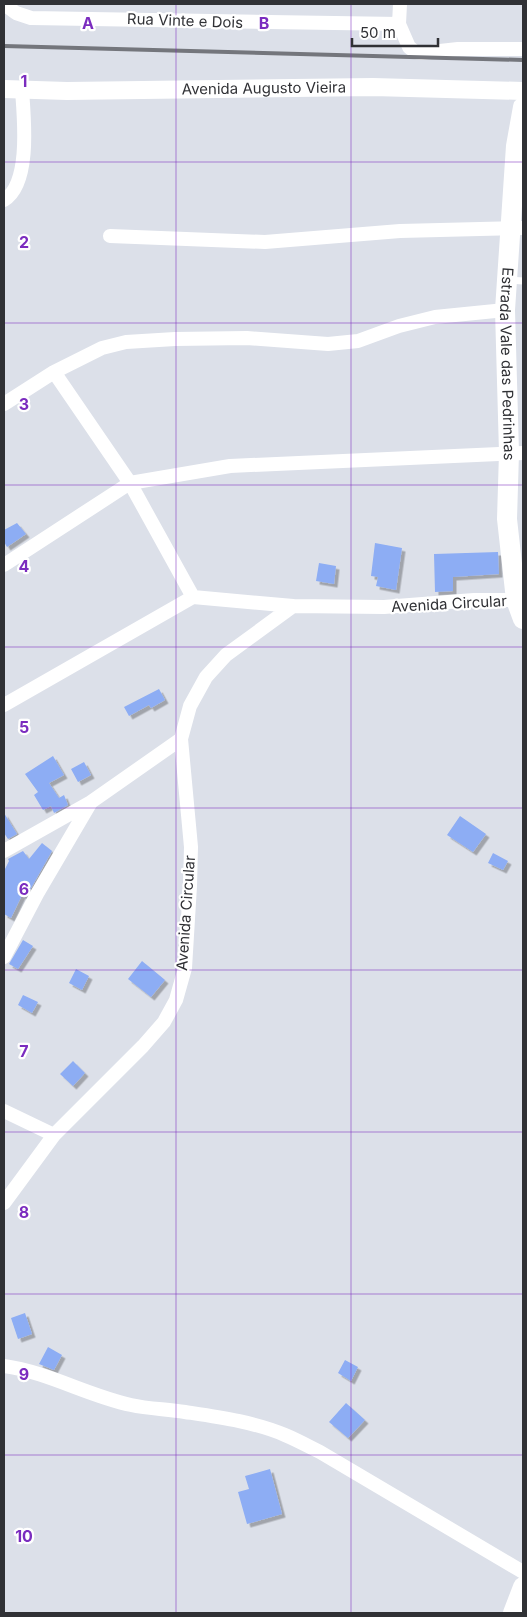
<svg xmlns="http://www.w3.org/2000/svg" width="527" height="1617" font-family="Inter,sans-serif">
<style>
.building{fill:#8dadf4;filter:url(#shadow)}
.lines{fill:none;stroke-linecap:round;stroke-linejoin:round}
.service{stroke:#fff;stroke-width:7}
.minor{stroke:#fff;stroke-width:14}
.tertiary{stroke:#fff;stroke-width:18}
.secondary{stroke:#fff;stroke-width:20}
.rail{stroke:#74767c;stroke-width:4}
.grid{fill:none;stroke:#7b2cbf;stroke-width:1;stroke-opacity:0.55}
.labels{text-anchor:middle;stroke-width:4.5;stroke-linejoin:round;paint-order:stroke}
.street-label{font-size:15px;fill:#303135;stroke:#fff}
.grid-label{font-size:16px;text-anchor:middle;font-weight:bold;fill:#7b2cbf;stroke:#fff;stroke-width:4.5;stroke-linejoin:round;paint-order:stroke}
</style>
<defs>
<filter id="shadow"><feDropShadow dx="3.5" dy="3.5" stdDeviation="0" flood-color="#0004"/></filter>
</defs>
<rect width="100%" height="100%" fill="#dce0e9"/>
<path class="building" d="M17,523L26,534L7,547L4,542V530Z
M375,543L402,548L396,590L376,586L378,577L371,576Z
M498,552L499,574L453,577V591L435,592L434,554Z
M319,563L336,566L334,584L316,581Z
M159,689L165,700L151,708L149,705L129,716L124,707Z
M53,756L64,775L49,783L59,798L64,795L68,805L54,813L51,806L43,810L34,795L38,792L25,774Z
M84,762L91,775L78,782L71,769Z
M4,813L17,834L8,839L4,833Z
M460,816L486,834L473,852L447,835Z
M42,843L52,851L26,897L22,895L11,918L4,914V871L9,861L8,859L23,851L29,859Z
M493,853L508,861L503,870L488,863Z
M23,940L33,946L18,969L9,964Z
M142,961L165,980L151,997L128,979Z
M76,969L89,976L82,990L69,983Z
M23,995L38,1002L32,1013L18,1005Z
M73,1061L85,1073L73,1086L60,1074Z
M25,1313L32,1334L18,1339L11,1318Z
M48,1347L62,1355L54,1370L39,1364Z
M345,1360L358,1367L351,1381L338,1373Z
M346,1403L365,1420L348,1438L329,1422Z
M270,1469L282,1514L247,1524L238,1492L249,1489L245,1476Z"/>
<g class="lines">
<path class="service" d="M509,280L523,281"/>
<path class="minor" d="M4,4L16,13L31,18L399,24
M400,4L399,24L409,47L415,52L422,53L458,49H523
M4,200C31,184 24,118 22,90
M110,236L265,242L400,231L523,228
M54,372L130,483L193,597
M4,404L54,372L102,348L126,342L175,339L247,338L328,344L358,341L399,326L435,317L505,310
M4,565L130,483L230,466L523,453
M4,705L193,597L293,606L384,607L474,600H516
M4,851L91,802L181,739
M4,957L37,894L91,802
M4,1111L54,1135
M4,1203L54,1135L143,1046L164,1022L176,1000L185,968L190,886L191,847L181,739L190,706L206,677L226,655L293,606
M4,1366C48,1372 88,1396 131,1405C149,1409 167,1409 185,1412C218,1417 255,1422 285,1435C297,1440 308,1446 320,1452L523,1572"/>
<path class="tertiary" id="s1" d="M4,89L67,91L373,87L523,91"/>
<g class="secondary">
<path id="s2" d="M523,107L516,146L505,310L509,453L507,519L516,600L523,619"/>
<path d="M513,1613L523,1587"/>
</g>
<path class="rail" d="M4,46L523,60"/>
</g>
<path class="grid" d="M176,4V1613M351,4V1613M4,162H523M4,323H523M4,485H523M4,647H523M4,808H523M4,970H523M4,1132H523M4,1294H523M4,1455H523"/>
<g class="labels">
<g class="street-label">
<text transform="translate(185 21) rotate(2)" y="5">Rua Vinte e Dois</text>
<text dy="5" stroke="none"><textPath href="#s1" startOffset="260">Avenida Augusto Vieira</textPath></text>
<text dy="5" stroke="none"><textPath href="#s2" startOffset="258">Estrada Vale das Pedrinhas</textPath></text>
<text transform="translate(449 604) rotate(-3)" y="5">Avenida Circular</text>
<text transform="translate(186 913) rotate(-86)" y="5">Avenida Circular</text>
</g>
</g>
<g class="grid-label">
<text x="88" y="29">A</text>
<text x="264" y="29">B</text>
<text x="24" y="87">1</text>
<text x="24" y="248">2</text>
<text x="24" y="410">3</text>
<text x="24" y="572">4</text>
<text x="24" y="733">5</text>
<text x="24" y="895">6</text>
<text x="24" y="1057">7</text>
<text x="24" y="1218">8</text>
<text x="24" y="1380">9</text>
<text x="24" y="1542">10</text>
</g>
<rect width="527" height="1617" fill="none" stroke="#303135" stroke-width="10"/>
<path d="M352 38v8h86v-8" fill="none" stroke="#303135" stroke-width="2.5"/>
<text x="360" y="38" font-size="15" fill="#303135" stroke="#ffffff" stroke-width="4" paint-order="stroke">50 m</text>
</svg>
